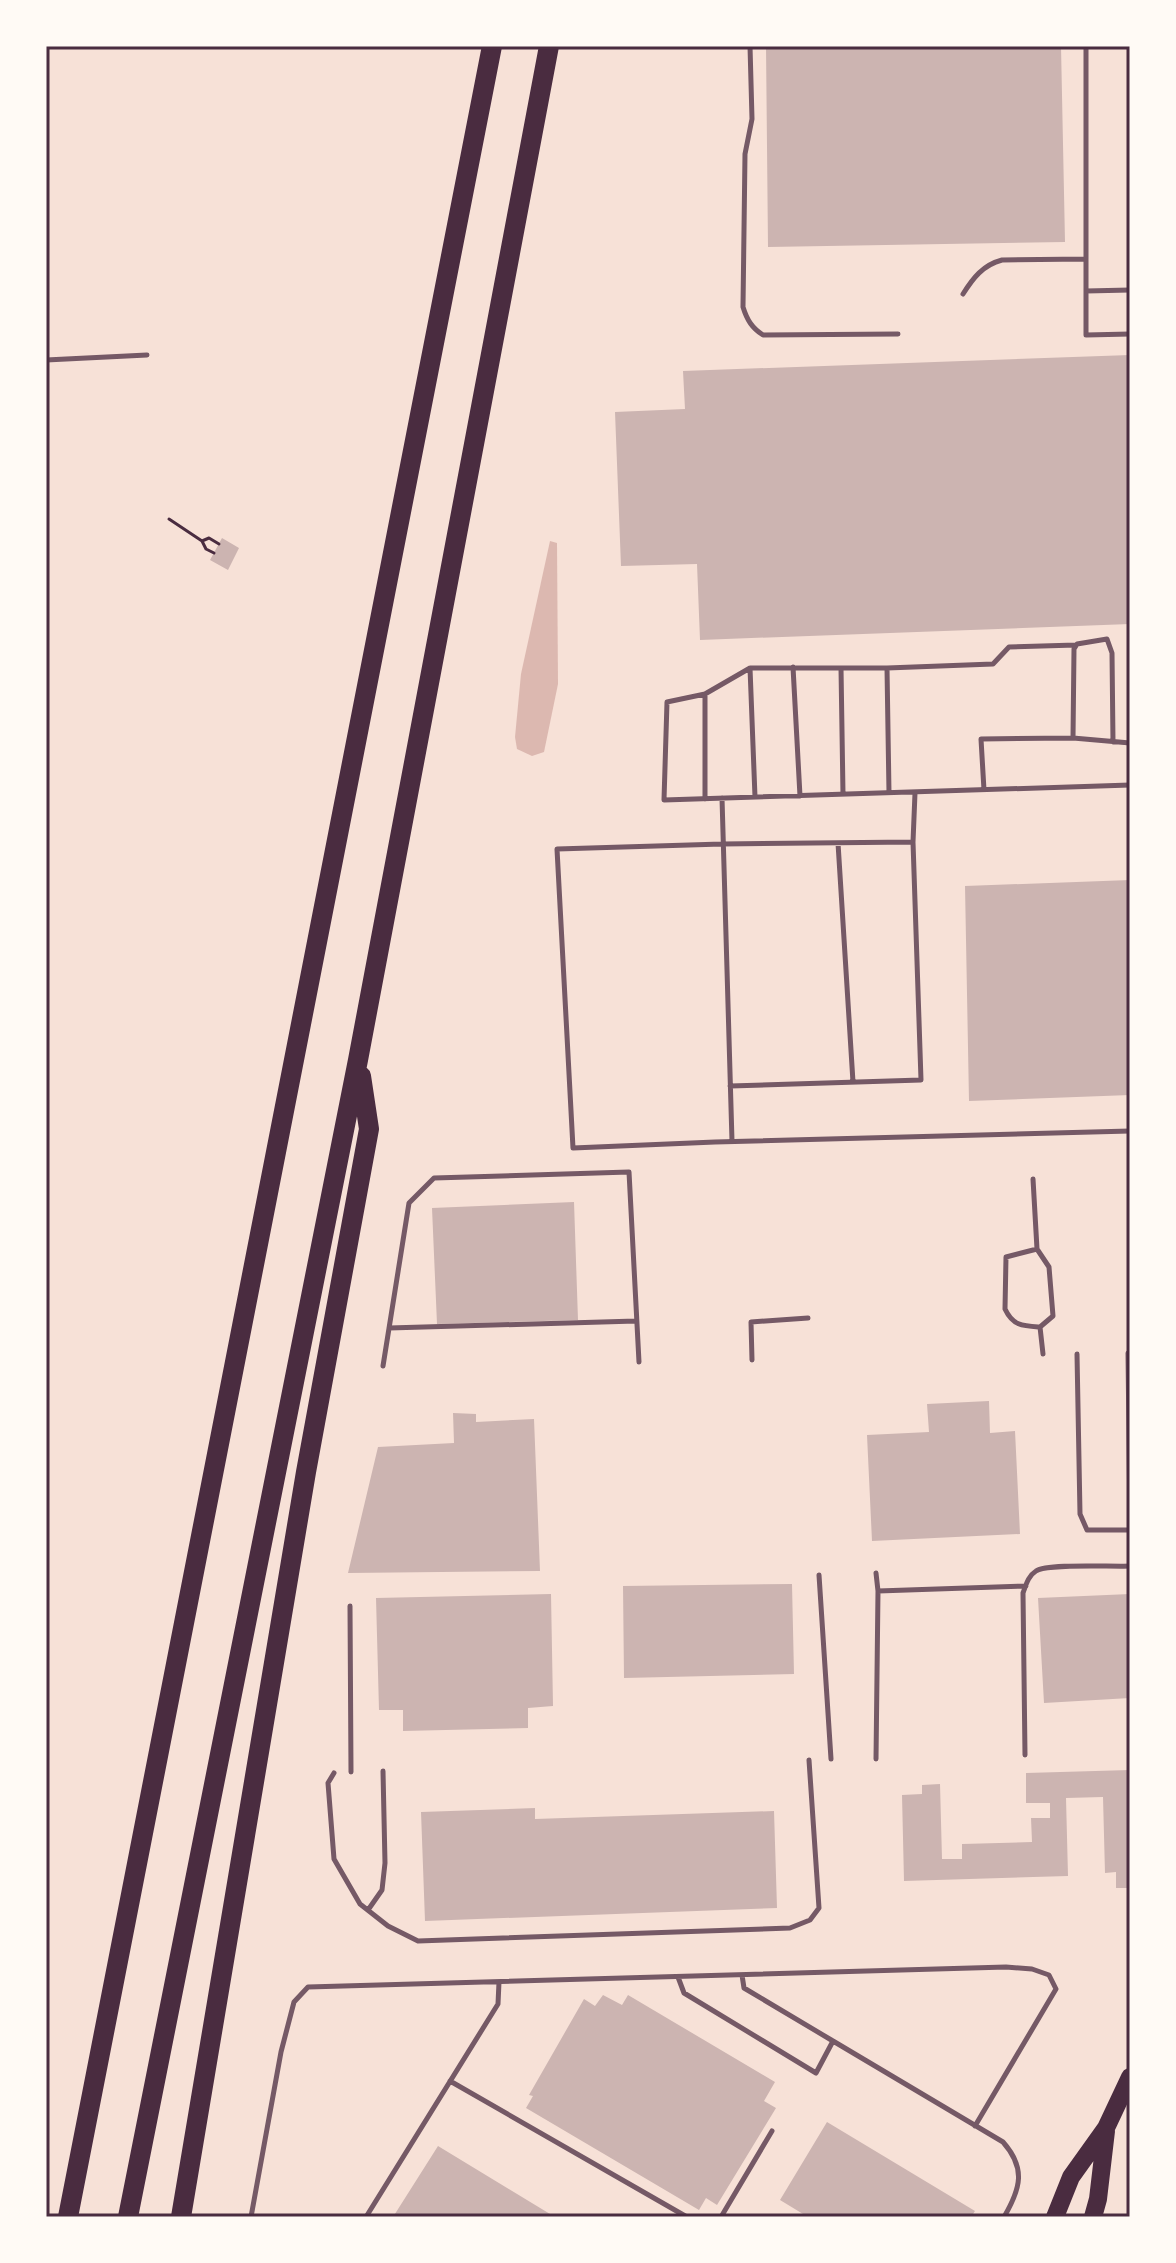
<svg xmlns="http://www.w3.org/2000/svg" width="1176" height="2263" font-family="Lato,sans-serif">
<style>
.water{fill:#dcb8b0}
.building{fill:#ccb4b1}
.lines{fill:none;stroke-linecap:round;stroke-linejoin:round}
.path{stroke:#4a2c40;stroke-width:3}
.service{stroke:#755966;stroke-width:5}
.primary{stroke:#4a2c40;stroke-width:18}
.motorway{stroke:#4a2c40;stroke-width:20}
.neatline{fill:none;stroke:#4a2c40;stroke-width:3}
</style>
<rect width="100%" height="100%" fill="#f7e1d7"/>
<path class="water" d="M550,541L557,543L558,684L544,752L532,756L517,749L515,737L521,674Z"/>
<path class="building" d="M766,46H1061L1065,242L768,247Z
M1130,355V624L700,640L697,564L621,566L615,412L685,409L683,371Z
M222,538L239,548L228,570L210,560Z
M1130,880V1095L969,1101L965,886Z
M574,1202L578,1320L437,1324L432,1208Z
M989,1401L990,1433L1015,1431L1020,1534L872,1541L867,1435L929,1432L927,1404Z
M453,1413L476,1414V1422L534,1419L540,1571L348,1573L378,1447L454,1443Z
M792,1584L794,1674L624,1678L623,1586Z
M551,1594L553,1706L528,1708V1728L403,1731V1710H379L376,1598Z
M1130,1594V1698L1044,1703L1038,1598Z
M1130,1770V1888H1116V1872L1105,1873L1103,1797L1066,1798L1068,1876L904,1881L902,1795L922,1794V1785L940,1784L942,1859H962V1844L1032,1842L1031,1818H1050V1803H1026V1773Z
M535,1808V1819L774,1811L777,1908L425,1921L421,1812Z
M603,1995L622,2005L628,1995L775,2082L764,2101L776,2108L717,2205L706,2198L699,2210L526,2108L533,2096L529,2095L584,1999L595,2006Z
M827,2122L975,2211L971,2217H808L780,2200Z
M438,2146L555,2217H393Z"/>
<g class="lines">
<path class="path" d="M169,519L202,541
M214,553L206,549L202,541L209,538L219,544"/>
<path class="service" d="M750,46L752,119L745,154L743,307C747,320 752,328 763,335L898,334
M1086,46V335L1130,334
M1086,291L1130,290
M963,294C973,278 983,265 1002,260L1086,259
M46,360L147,355
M793,667L800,796
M841,668L843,794
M887,668L889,793
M705,694L750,668
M1073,738L1074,649L1077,644L1107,639L1112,653L1113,742
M984,790L981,739L1073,738L1130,743
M755,797L750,668H887L993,664L1009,647L1076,645
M722,798L732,1141
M705,799V694L667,702L664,800L1130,785
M913,842L722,844L557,849L573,1148L715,1142L1130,1131
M838,843L853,1082
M730,1086L921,1080L913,842L915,793
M1033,1179L1037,1249L1049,1267L1053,1316L1040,1327L1043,1354
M1037,1249L1006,1257L1005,1309C1013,1326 1023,1326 1040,1327
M389,1328L636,1321
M1128,1353L1130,1522
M1077,1354L1080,1514L1087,1530H1130
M752,1360L751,1322L808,1318
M383,1366L409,1203L434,1178L629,1172L639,1362
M876,1573L878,1591L876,1759
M819,1575L831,1759
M878,1591L1026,1586
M350,1606L351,1772
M1025,1755L1023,1593C1026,1585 1028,1576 1036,1571C1047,1563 1112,1567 1130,1566
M334,1773L328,1783L334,1859L360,1904L388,1926L418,1941L790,1928L810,1920L819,1908L809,1760
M368,1910L382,1890L385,1863L383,1771
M742,1975L744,1988L833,2041
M678,1977L684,1993L816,2073L833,2041L1003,2142C1026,2168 1021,2188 1004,2217
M450,2081L687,2217
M251,2217L281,2052L294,2002L308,1987L1006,1967L1032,1969L1049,1975L1056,1989L975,2126
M366,2217L498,2004L499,1982
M721,2217L772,2131"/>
<path class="primary" d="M1055,2217L1071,2177L1106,2128L1130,2077
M1093,2217L1098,2199L1106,2131"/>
<path class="motorway" d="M68,2217L492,46
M128,2217L358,1060L549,46
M181,2217L306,1472L369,1129L361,1076"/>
</g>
<rect width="1176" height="2263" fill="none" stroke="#fffaf5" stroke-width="96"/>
<rect x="48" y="48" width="1080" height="2167" class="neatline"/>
</svg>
